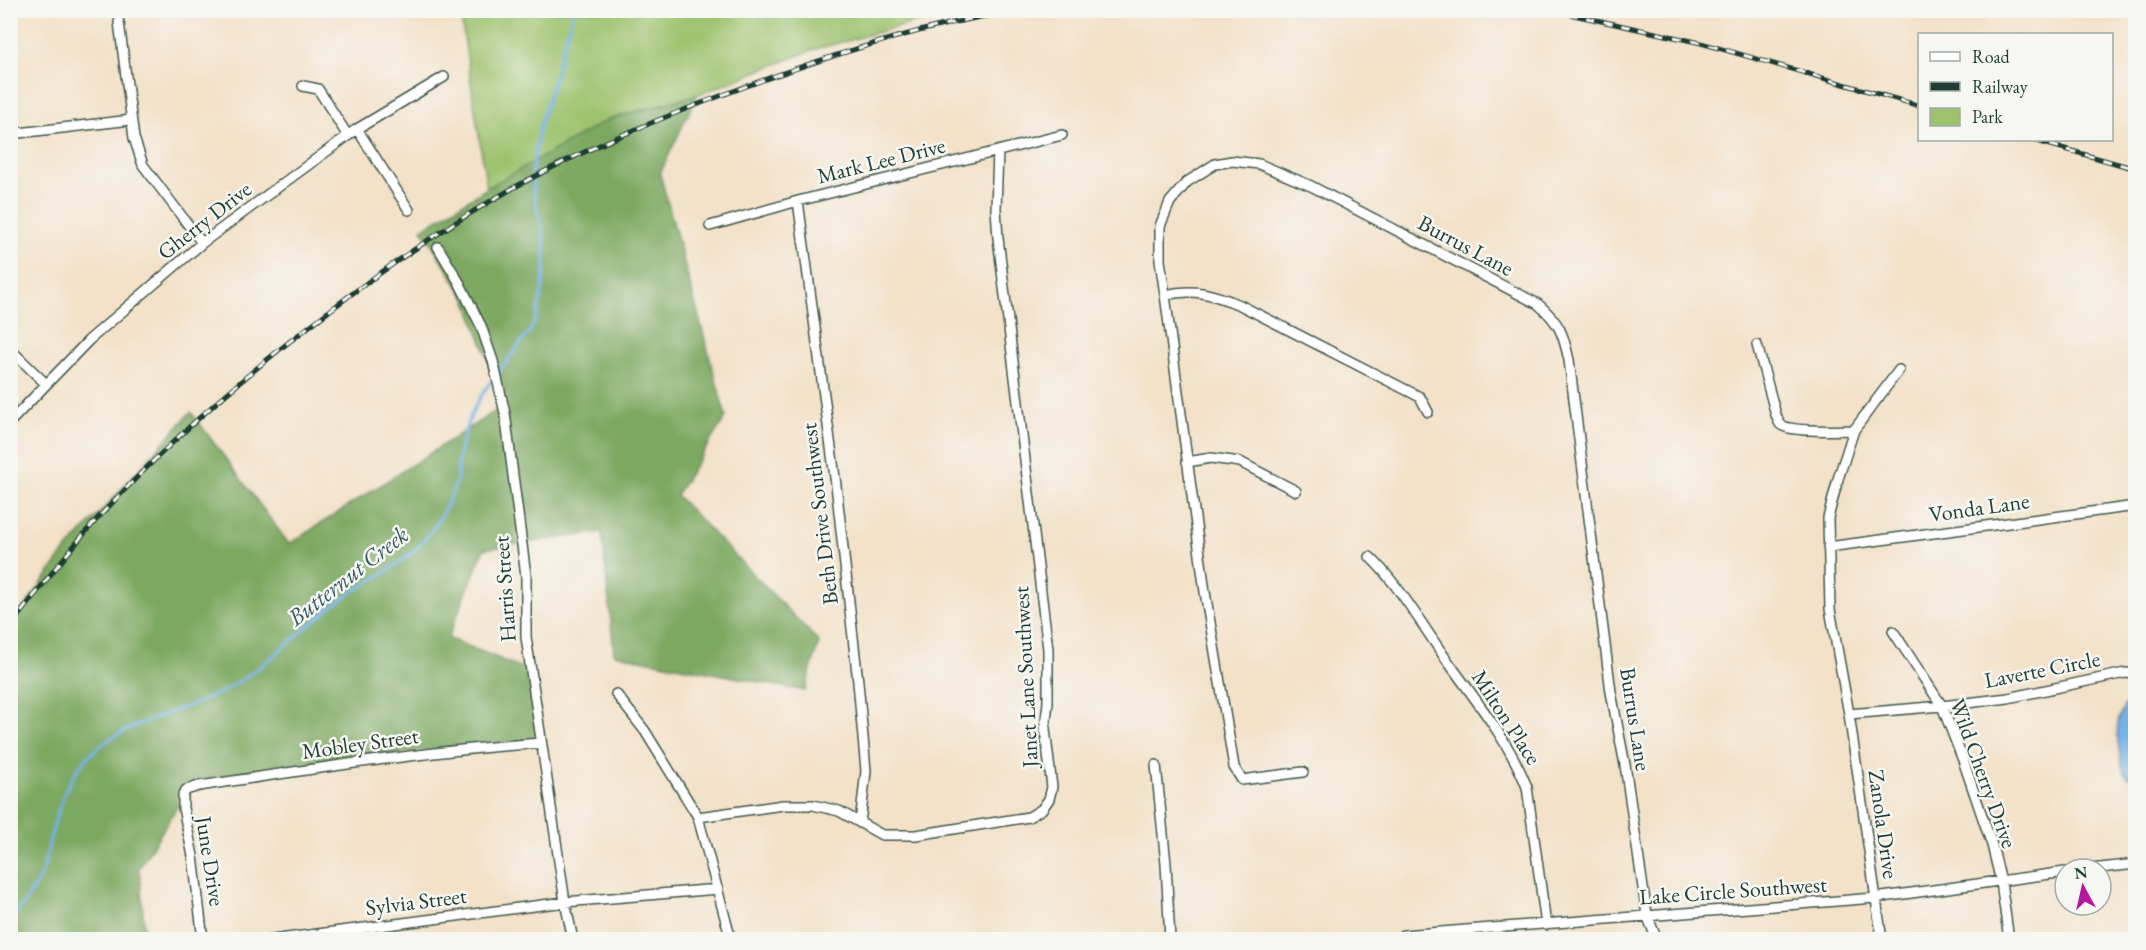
<svg xmlns="http://www.w3.org/2000/svg" width="2146" height="950" font-family="'EB Garamond',serif">
<style>
.green{fill:#9cc26d;stroke:#5e8050;stroke-width:1.5}
.forest{fill:#7da860;stroke:#4e724a;stroke-width:1.5}
.water{fill:#74b2e7;stroke:#4a788e;stroke-width:1.5}
.lines{fill:none;stroke-linecap:round;stroke-linejoin:round}
.stream{stroke:#74b2e7;stroke-width:3}
.minor-casing{stroke:#3f564a;stroke-width:12}
.minor{stroke:#fff;stroke-width:9}
.rail-casing{stroke:#1f3d34;stroke-width:5}
.rail{stroke:#f6f6f2;stroke-width:3;stroke-dasharray:9;stroke-linecap:butt}
.labels{text-anchor:middle;stroke-width:5;stroke-linejoin:round;paint-order:stroke}
.street-label{font-size:22px;fill:#1f3d34;stroke:#f6f6f2}
.water-label{font-size:24px;font-style:italic;fill:#345a61;stroke:#f6f6f2}
</style>
<rect width="100%" height="100%" fill="#f6f6f2"/>
<filter id="ink" filterUnits="userSpaceOnUse"><feTurbulence type="fractalNoise" baseFrequency=".0167" numOctaves="2"/><feDisplacementMap in="SourceGraphic" scale="12" xChannelSelector="R" yChannelSelector="G"/><feConvolveMatrix kernelMatrix="1 2 1 2 8 2 1 2 1" color-interpolation-filters="sRGB"/></filter>
<filter id="wash" filterUnits="userSpaceOnUse"><feTurbulence type="fractalNoise" baseFrequency=".008" numOctaves="4" result="noise"/><feDisplacementMap in="SourceGraphic" scale="24" xChannelSelector="R" yChannelSelector="G"/><feGaussianBlur stdDeviation="1.35" result="paint"/><feColorMatrix in="noise" values="0 0 0 0 0 0 0 0 0 0 0 0 0 0 0 0 0 1.4 0 .05"/><feComposite in="paint" operator="in"/></filter>
<g filter="url(#wash)">
<rect width="100%" height="100%" fill="#f3e1c8"/>
<path class="green" d="M460,11H971L943,15L812,50L697,95L609,119L487,189Z"/>
<path class="forest" d="M697,95L660,174L726,417L676,495L819,642L805,691L614,654L602,532L484,549L448,638L534,673L544,742H489L194,780L139,868L145,933L110,939L11,940V625L66,550L191,412L289,544L505,405L466,299L422,229L487,188L609,119Z
M1551,931L1552,939H1467Z"/>
<path class="water" d="M2135,691V777H2128C2122,770 2121,763 2120,754C2114,727 2117,712 2135,691Z"/>
<g class="lines">
<path class="stream" d="M498,373L530,331L536,319L542,292L545,265L544,237L534,196L532,170L539,129L574,10
M10,921C23,904 37,887 44,867C47,857 48,846 51,836C59,805 68,774 93,752C129,720 178,714 219,693C264,670 298,632 338,602C364,583 394,570 417,548C434,531 451,502 457,478C458,472 458,466 458,460C463,430 475,401 494,378"/>
</g>
</g>
<g filter="url(#ink)">
<g class="lines">
<g class="minor-casing">
<path id="minor" d="M119,22L134,138L143,165L202,243
M303,86L318,89L348,136
M357,129L409,210
M10,134L131,120
M798,201L836,485L858,682L866,771L860,823
M710,226L798,201L1062,135
M438,247L459,282L481,326L493,361L505,413L526,576V637L565,902L573,940
M1165,295L1205,592L1234,767L1242,780L1303,772
M1757,345L1776,415C1777,418 1778,421 1780,424C1789,433 1840,430 1854,430
M10,349L46,384
M1428,412L1420,397L1240,305C1213,294 1194,288 1165,295L1160,260V226L1170,202L1187,182L1215,164L1232,161L1259,164L1311,186L1538,304C1560,323 1563,333 1569,360L1611,692L1625,765L1647,915L1657,940
M10,422L89,340L202,243L357,129L444,77
M1187,462L1211,458L1240,462L1296,491
M1828,547L2136,506
M1370,557C1399,585 1420,622 1444,656C1473,697 1508,739 1527,787L1546,925
M1893,631L1942,706L1963,760L1992,845L2001,882L2009,940
M616,694L645,731L698,817L731,940
M1849,714L1942,706L2008,698L2125,673L2136,674
M1156,765L1166,864L1170,940
M698,817L783,805H813L839,811L882,835H916L1029,817L1042,809L1049,799L1052,787L1045,729L1048,702V649L998,238L996,209L998,151
M2091,869L2136,864
M1403,935L1875,898L2065,872
M203,940L193,856L183,808V795L186,790L199,786C313,769 426,751 541,743
M271,940L565,902L718,889
M1882,940L1849,714L1830,609L1828,518L1838,479L1854,430L1899,370"/>
</g>
<use href="#minor" class="minor"/>
<g class="rail-casing">
<path id="rail" d="M1551,10L1701,43L1920,106
M2033,140L2136,169
M10,626C39,590 67,552 98,518C167,443 243,376 324,315C386,267 447,225 515,187C595,143 681,110 766,79C851,49 928,25 1018,10"/>
</g>
<use href="#rail" class="rail"/>
</g>
</g>
<g class="labels">
<g class="street-label">
<text transform="translate(881 160) rotate(-14)" y="8">Mark Lee Drive</text>
<text transform="translate(204 220) rotate(-38)" y="8">Gherry Drive</text>
<text transform="translate(1466 245) rotate(28)" y="8">Burrus Lane</text>
<text transform="translate(1979 507) rotate(-8)" y="8">Vonda Lane</text>
<text transform="translate(819 514) rotate(-97)" y="8">Beth Drive Southwest</text>
<text transform="translate(504 589) rotate(-94)" y="8">Harris Street</text>
<text transform="translate(2042 669) rotate(-11)" y="8">Laverte Circle</text>
<text transform="translate(1025 677) rotate(-93)" y="8">Janet Lane Southwest</text>
<text transform="translate(1507 717) rotate(57)" y="8">Milton Place</text>
<text transform="translate(1636 719) rotate(81)" y="8">Burrus Lane</text>
<text transform="translate(360 743) rotate(-8)" y="8">Mobley Street</text>
<text transform="translate(1984 773) rotate(70)" y="8">Wild Cherry Drive</text>
<text transform="translate(1884 824) rotate(82)" y="8">Zanola Drive</text>
<text transform="translate(211 861) rotate(81)" y="8">June Drive</text>
<text transform="translate(1733 890) rotate(-4)" y="8">Lake Circle Southwest</text>
<text transform="translate(416 901) rotate(-7)" y="8">Sylvia Street</text>
</g>
<g class="water-label">
<text transform="translate(348 576) rotate(-38)" y="8">Butternut Creek</text>
</g>
</g>
<rect width="2146" height="950" fill="none" stroke="#f6f6f2" stroke-width="36"/>
<rect x="1918" y="33" width="195" height="108" fill="#f6f6f2" stroke="#a0aca6" stroke-width="1.5"/>
<rect x="1930" y="52" width="30" height="9" fill="#ffffff" stroke="#a0aca6" stroke-width="1.5"/>
<text x="1972" y="63" font-size="18" fill="#1f3d34">Road</text>
<rect x="1930" y="82" width="30" height="9" fill="#1f3d34" stroke="#a0aca6" stroke-width="1.5"/>
<text x="1972" y="93" font-size="18" fill="#1f3d34">Railway</text>
<rect x="1930" y="108" width="30" height="18" fill="#9cc26d" stroke="#a0aca6" stroke-width="1.5"/>
<text x="1972" y="123" font-size="18" fill="#1f3d34">Park</text>
<g transform="translate(2083 887) rotate(352)"><circle r="28" fill="#f6f6f2" stroke="#a0aca6" stroke-width="1.5"/>
<path d="M0-4.5L10 22L0 15L-10 22Z" fill="#b5179e"/>
<text y="-9" font-size="16" font-weight="bold" text-anchor="middle" fill="#1f3d34">N</text>
</g>
</svg>
